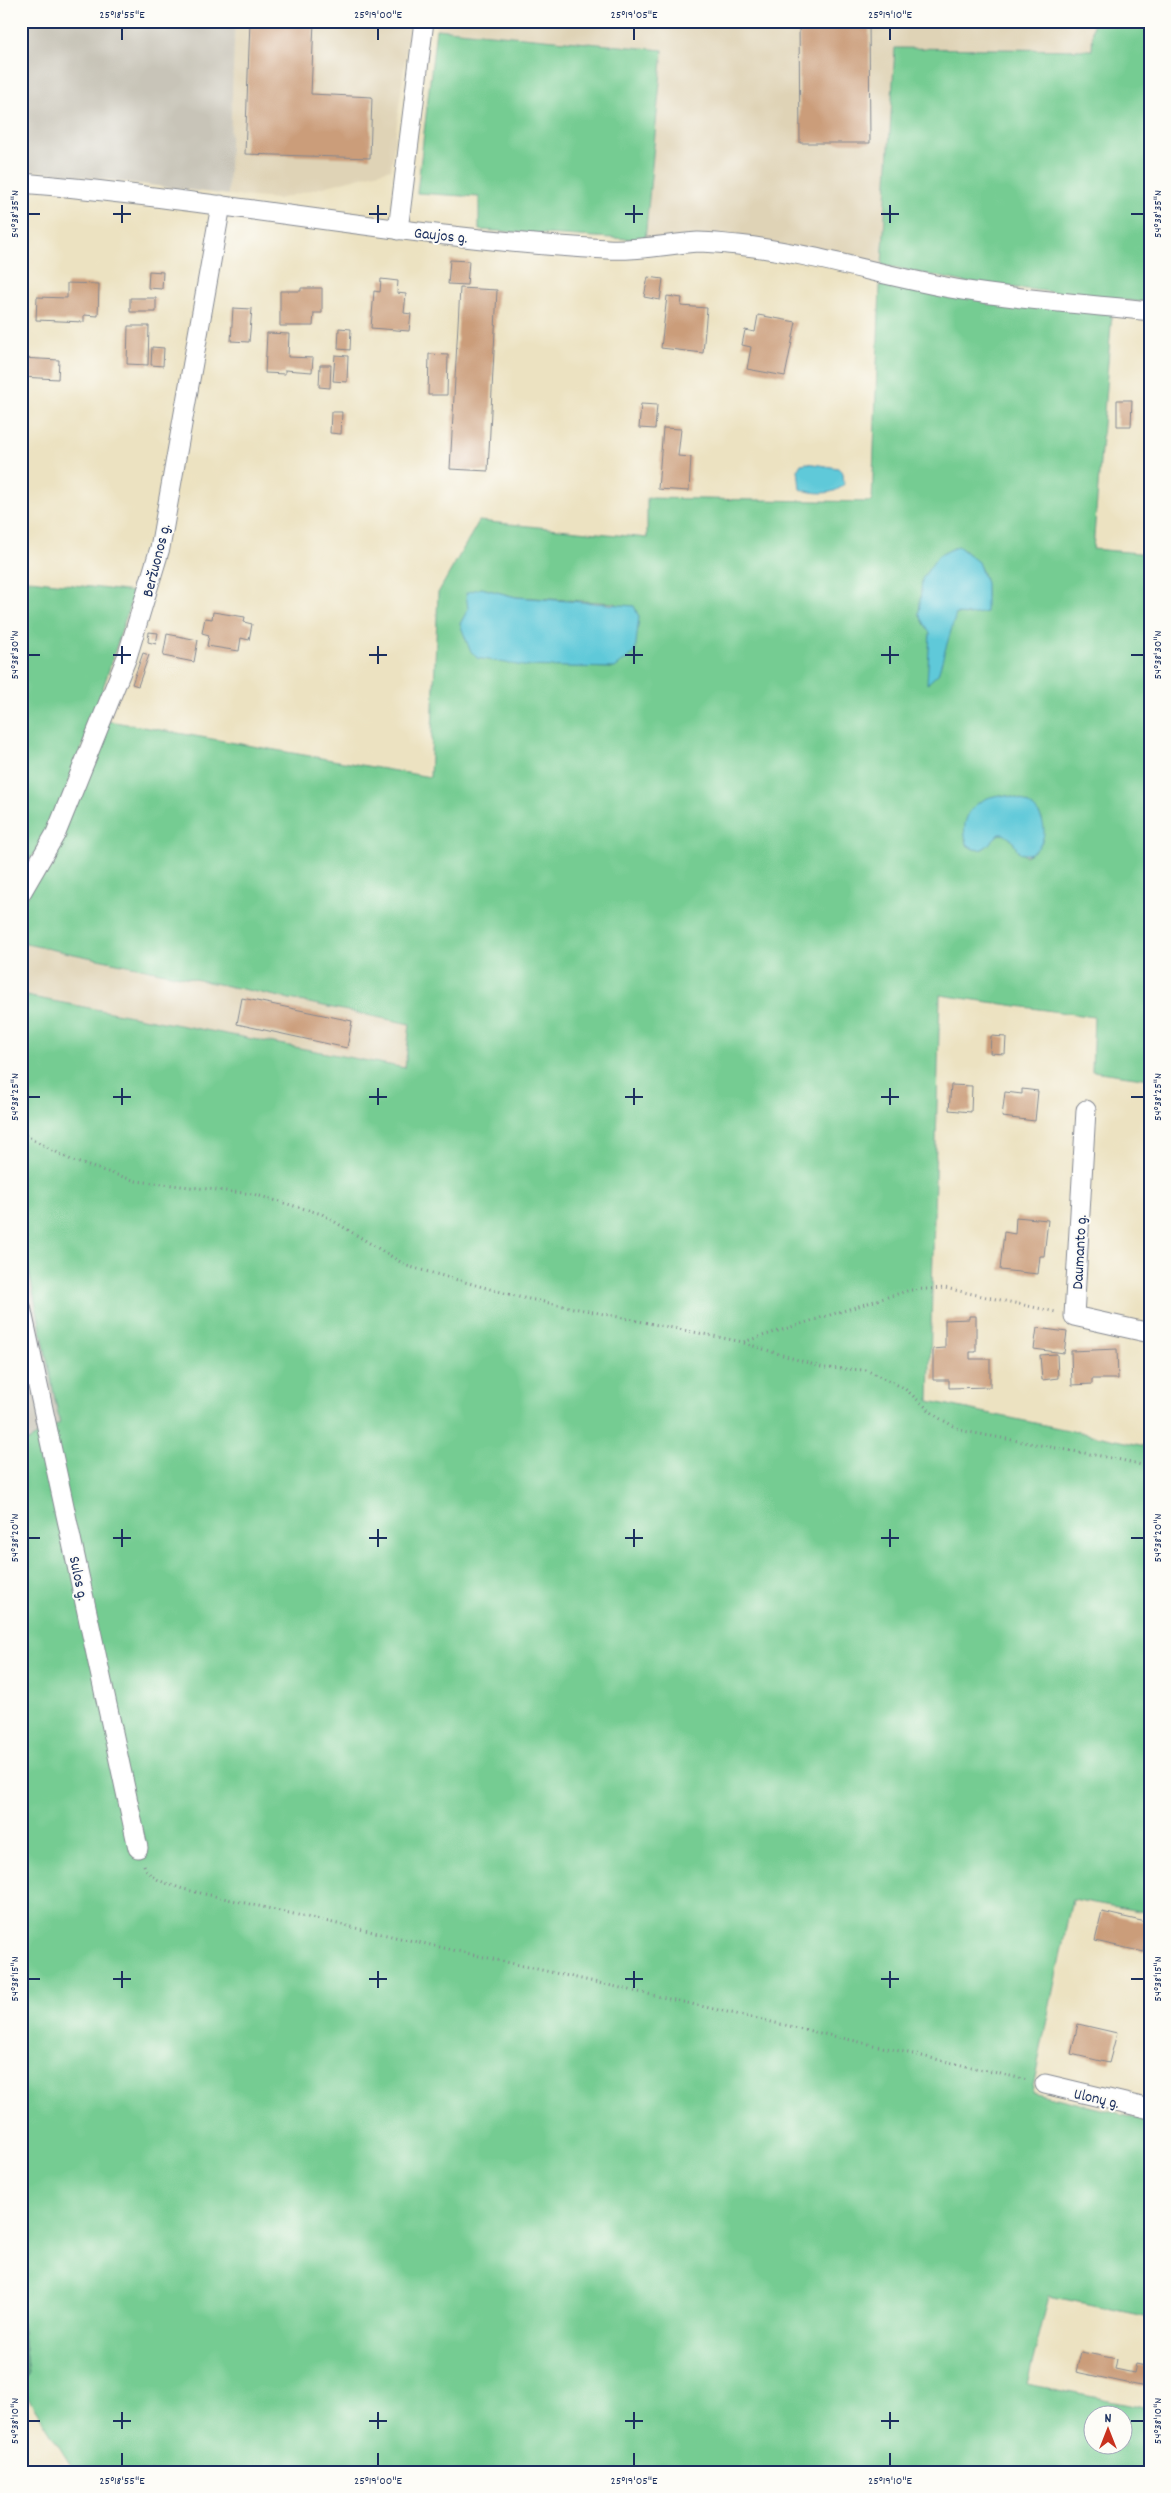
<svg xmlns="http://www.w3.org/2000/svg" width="1171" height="2493" font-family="Dekko,sans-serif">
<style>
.built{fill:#dfd3b6}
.industrial{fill:#c8c4b8}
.green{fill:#74cc92;stroke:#487e78;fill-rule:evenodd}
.forest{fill:#5fb07c;stroke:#3d706d}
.water{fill:#5fc9d9;stroke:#3d7c9c}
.building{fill:#cb9d7a}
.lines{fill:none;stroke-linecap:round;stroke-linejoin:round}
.street-casing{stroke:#848890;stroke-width:21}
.path{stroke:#848890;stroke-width:3;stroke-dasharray:1 4;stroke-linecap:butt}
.street{stroke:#fff;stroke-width:19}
.ticks{fill:none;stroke:#1b2f5e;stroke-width:2}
.labels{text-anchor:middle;stroke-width:4;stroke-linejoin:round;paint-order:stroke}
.street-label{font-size:16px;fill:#1b2f5e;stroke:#fdfcf7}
.neatline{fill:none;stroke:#1b2f5e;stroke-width:2}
.ticks-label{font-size:12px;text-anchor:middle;fill:#1b2f5e}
</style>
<rect width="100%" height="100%" fill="#fdfcf7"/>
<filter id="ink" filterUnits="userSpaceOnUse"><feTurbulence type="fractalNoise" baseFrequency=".02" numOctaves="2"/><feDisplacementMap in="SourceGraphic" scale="10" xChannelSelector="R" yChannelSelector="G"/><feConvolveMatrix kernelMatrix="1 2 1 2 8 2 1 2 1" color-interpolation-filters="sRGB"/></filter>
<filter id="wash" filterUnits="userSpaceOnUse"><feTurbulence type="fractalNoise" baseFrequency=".0096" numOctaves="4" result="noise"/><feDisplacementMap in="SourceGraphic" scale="20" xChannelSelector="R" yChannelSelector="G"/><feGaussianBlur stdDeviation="1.12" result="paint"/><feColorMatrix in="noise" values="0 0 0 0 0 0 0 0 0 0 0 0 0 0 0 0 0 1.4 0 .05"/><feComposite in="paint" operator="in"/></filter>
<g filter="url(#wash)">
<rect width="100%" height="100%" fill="#ece2c1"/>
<path class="built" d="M235,21H410L391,169L278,199L228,195Z
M436,21H1093V50L896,49L882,265L645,240L663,50L436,29Z
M21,943L410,1024L405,1068L21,995Z"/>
<path class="industrial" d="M21,21H235L228,195L21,169Z
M21,1232L60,1423L21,1445Z"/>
<path class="green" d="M1093,21H1150V303L964,282L882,265L895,48L1092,50Z
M436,29L663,50L645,240L479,230V197L417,193Z
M880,285L1112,313L1093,549L1150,554V1079L1092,1071L1094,1017L940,995L929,1401L1150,1447V1913L1072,1899L1032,2092L1150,2121V2317L1049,2296L1027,2384L1150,2408V2472H75L21,2386L28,2373L21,2317V1445L60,1423L21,1232V995L405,1068L410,1024L21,943V910L109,721L430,777L438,593L479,521L647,538V498L872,502ZM958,546C979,562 986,569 986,597L970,615L956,614L928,684L930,633L919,614ZM481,588L516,597L616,603L614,668L549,666L460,624ZM1000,795C1018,797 1032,802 1042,819C1040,834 1042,850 1025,856C1015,849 1013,838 1005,834H999C988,843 984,856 968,846L965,839ZM1094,2416H1124V2446H1094Z
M21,579L134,592L93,719L55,817L21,877Z"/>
<path class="forest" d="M21,2318L28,2373L21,2384Z"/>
<path class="water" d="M807,463L838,468L843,473L844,484C835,496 813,494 800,489L798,469L801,464Z
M958,546L978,562L986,583V612L970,615L956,614L938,674L927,684L930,633L919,614L922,579L938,556Z
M481,588L516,597L634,606L639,617L635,652L615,668L523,666L477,658L470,650L460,624L468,609L466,593Z
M1000,795C1065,802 1046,863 1019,853L1012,840L1004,834H999C988,843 984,856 968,846C957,820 973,798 1000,795Z"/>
<g id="blocks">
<path class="building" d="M250,21H314L311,94L372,97L370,158L245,154Z
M799,21H869L870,143H800Z
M450,260L469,261L467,285L448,284Z
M149,271L163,272L162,289L148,288Z
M648,277L663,279L660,300L644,297Z
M381,279L398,281L397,293L406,294L404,313L411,314L409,331L371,328L374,291L380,292Z
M67,283L99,284L98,316L84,315V322L36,320L37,297L67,298Z
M301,288H322V313H314L313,326H280V291H301Z
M460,288L497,290L488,471L450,469Z
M667,296L682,298L681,306L707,308L703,353L661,348Z
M130,298H156V312H130Z
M233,308L252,309L249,342L231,341Z
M758,315L796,322L785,376L747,369L751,347L742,345L745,330L755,332Z
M128,326H149L148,365L127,364Z
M339,328L351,329L350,350L338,349Z
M267,333L289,334L288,357L313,358L312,372L285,370V374L265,373Z
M152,347L164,348L163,366L151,365Z
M429,354L448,355L447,395H428Z
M335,355L348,356L347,382L333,381Z
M21,358L59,360L58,379L21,377Z
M320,365H331L330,388L319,387Z
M1117,400H1132L1131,426H1117Z
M641,404L657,405L655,429L639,428Z
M331,412H342L341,434L330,433Z
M663,428L681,429L678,456L691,457L689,491L658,489Z
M213,612L245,617L244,622L252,624L249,640L241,638L239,651L207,646L209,635L202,633L205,618L212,619Z
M149,632L158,633L156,644L148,642Z
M167,634L198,640L194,662L163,656Z
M143,653L149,655L138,686L132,684Z
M242,998L352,1021L347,1048L237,1024Z
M991,1036L1006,1037L1005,1054L990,1053Z
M951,1085L972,1086L971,1112L949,1110Z
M1022,1089L1038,1091L1035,1121L1002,1117L1005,1092L1022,1094Z
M1016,1217L1048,1220L1044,1256H1040L1038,1274L1000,1270L1004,1232L1015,1234Z
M969,1316H976V1352H970V1359H990V1387L949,1388V1380H933V1349L945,1348V1320L969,1319Z
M1037,1328L1067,1332L1064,1353L1034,1349Z
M1117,1349L1118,1379H1092V1384L1072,1385L1071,1351Z
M1057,1354L1058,1378L1042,1380L1040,1355Z
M1102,1912L1150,1923V1943L1146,1942L1144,1952L1095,1941Z
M1078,2024L1117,2033L1109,2063L1071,2054Z
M1081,2352L1117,2359L1115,2369L1134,2373L1136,2364L1150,2367V2388L1076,2372Z"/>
</g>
</g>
<g filter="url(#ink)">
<use href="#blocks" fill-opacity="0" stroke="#848890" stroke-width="1"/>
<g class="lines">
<g class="street-casing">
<path id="street" d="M21,183C217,199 410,239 607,249C638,251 667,244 698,242C711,242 725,244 738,245C812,253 883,276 956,289C1020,300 1086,304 1150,311
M398,230L424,21
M21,893L56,833L127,657L160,548L221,205
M1086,1110L1074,1316L1150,1333
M21,1307L138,1848
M1045,2084L1150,2109"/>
</g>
<path class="path" d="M21,1133L73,1161L136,1181L253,1194L322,1214L407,1266L519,1297L743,1342L910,1290L945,1288L1056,1312
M744,1343L824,1368L866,1370L904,1388L937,1417L963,1431L1117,1459L1150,1467
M144,1865C149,1880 169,1884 183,1889L1028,2080"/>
<use href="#street" class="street"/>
</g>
</g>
<path class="ticks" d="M122,28V40M378,28V40M634,28V40M890,28V40M122,205V223M378,205V223M634,205V223M890,205V223M28,214H40M113,214H131M369,214H387M625,214H643M881,214H899M1131,214H1144M122,646V664M378,646V664M634,646V664M890,646V664M28,655H40M113,655H131M369,655H387M625,655H643M881,655H899M1131,655H1144M122,1088V1105M378,1088V1105M634,1088V1105M890,1088V1105M28,1097H40M113,1097H131M369,1097H387M625,1097H643M881,1097H899M1131,1097H1144M122,1529V1547M378,1529V1547M634,1529V1547M890,1529V1547M28,1538H40M113,1538H131M369,1538H387M625,1538H643M881,1538H899M1131,1538H1144M122,1971V1988M378,1971V1988M634,1971V1988M890,1971V1988M28,1979H40M113,1979H131M369,1979H387M625,1979H643M881,1979H899M1131,1979H1144M122,2412V2429M378,2412V2429M634,2412V2429M890,2412V2429M28,2421H40M113,2421H131M369,2421H387M625,2421H643M881,2421H899M1131,2421H1144M122,2453V2466M378,2453V2466M634,2453V2466M890,2453V2466"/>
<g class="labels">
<g class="street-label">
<text transform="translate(441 234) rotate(6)" y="6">Gaujos g.</text>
<text transform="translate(155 560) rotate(-76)" y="6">Beržuonos g.</text>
<text transform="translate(1078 1252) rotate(-87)" y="6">Daumanto g.</text>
<text transform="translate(80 1578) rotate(78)" y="6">Sulos g.</text>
<text transform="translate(1097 2097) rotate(13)" y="6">Ulonų g.</text>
</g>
</g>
<rect width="1171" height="2493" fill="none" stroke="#fdfcf7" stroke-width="55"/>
<g transform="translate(1108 2430)"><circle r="24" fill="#fdfcf7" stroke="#a3aaba"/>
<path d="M0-4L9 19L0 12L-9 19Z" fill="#c8321e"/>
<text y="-8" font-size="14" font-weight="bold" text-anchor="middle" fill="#1b2f5e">N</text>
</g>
<rect x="28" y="28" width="1116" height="2438" class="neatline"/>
<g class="ticks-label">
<text x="122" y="18">25°18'55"E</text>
<text x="378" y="18">25°19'00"E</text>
<text x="634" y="18">25°19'05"E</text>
<text x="890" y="18">25°19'10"E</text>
<text transform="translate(14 214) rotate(-90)" y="4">54°38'35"N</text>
<text transform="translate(1157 214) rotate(-90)" y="4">54°38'35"N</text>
<text transform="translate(14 655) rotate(-90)" y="4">54°38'30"N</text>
<text transform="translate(1157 655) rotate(-90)" y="4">54°38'30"N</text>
<text transform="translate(14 1097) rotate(-90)" y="4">54°38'25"N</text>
<text transform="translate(1157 1097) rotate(-90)" y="4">54°38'25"N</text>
<text transform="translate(14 1538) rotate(-90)" y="4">54°38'20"N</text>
<text transform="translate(1157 1538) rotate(-90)" y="4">54°38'20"N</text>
<text transform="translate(14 1979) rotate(-90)" y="4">54°38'15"N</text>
<text transform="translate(1157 1979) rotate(-90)" y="4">54°38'15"N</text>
<text transform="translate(14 2421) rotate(-90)" y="4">54°38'10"N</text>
<text transform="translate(1157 2421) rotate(-90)" y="4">54°38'10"N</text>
<text x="122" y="2484">25°18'55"E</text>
<text x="378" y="2484">25°19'00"E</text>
<text x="634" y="2484">25°19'05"E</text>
<text x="890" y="2484">25°19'10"E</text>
</g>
</svg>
